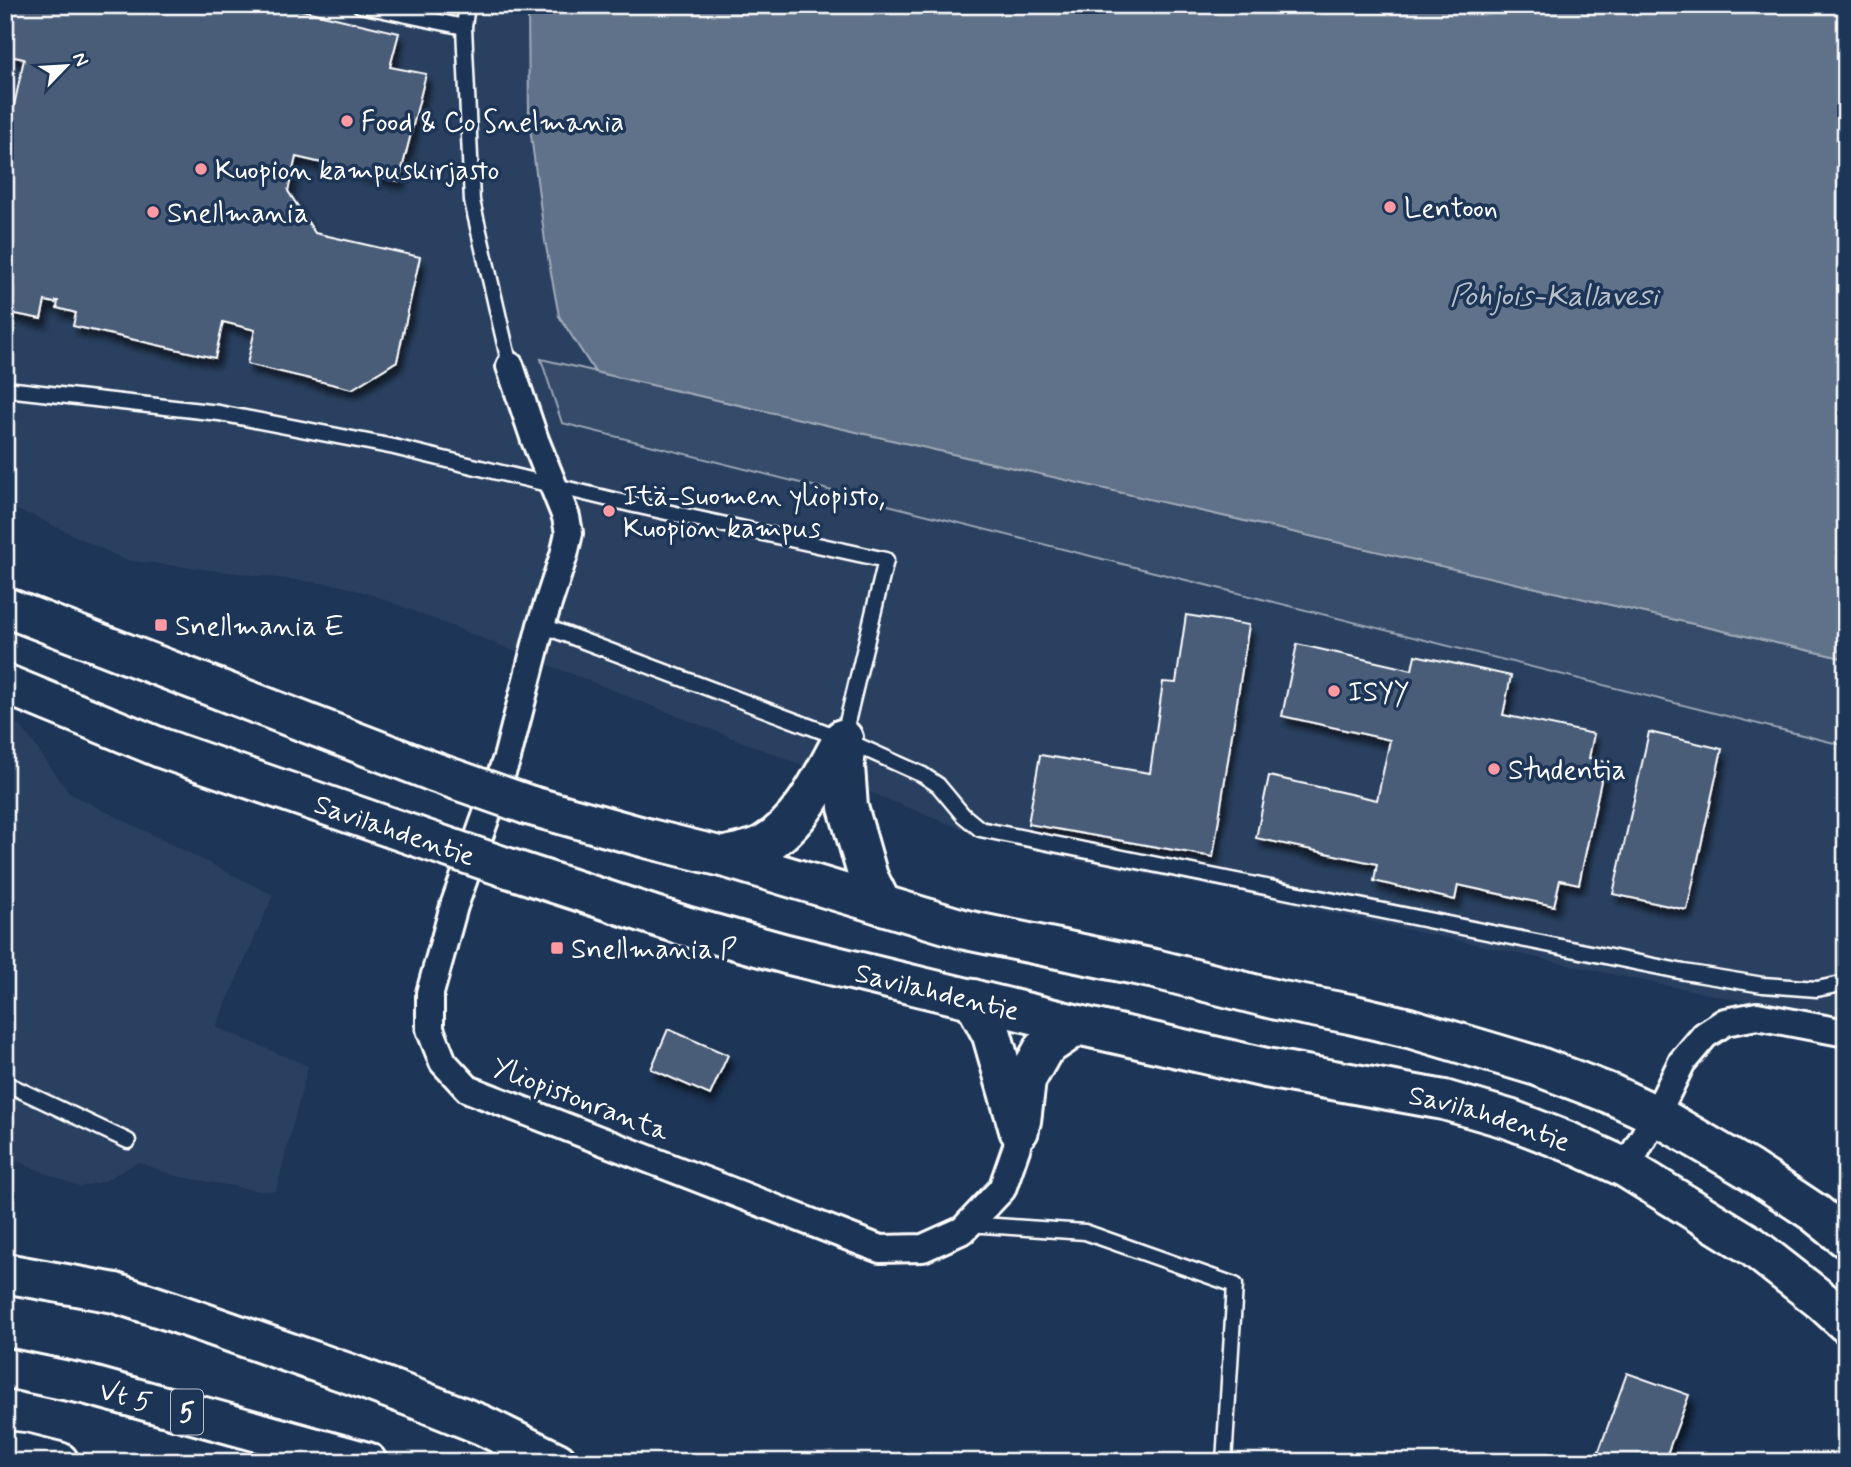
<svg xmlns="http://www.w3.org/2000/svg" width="1851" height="1467" font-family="Mynerve,sans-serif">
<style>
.built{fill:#2a4161}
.green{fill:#364b69;stroke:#9aa5b4;stroke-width:2}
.water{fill:#617289;stroke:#a0aab8;stroke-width:2}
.building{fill:#4a5d79;stroke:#fff;stroke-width:2;filter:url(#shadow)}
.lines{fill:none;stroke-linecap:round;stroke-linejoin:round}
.service-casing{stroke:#fff;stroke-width:19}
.minor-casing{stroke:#fff;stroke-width:32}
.primary-casing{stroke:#fff;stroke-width:44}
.motorway-casing{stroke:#fff;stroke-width:44}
.service{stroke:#1d3557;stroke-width:14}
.minor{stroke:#1d3557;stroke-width:26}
.primary{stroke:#1d3557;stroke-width:38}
.motorway{stroke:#1d3557;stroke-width:38}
.primary-bridge-casing{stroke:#fff;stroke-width:44;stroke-linecap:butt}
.primary-bridge{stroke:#1d3557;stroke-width:38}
.poi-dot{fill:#ff9aa2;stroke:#1d3557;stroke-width:2.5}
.labels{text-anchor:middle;stroke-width:7;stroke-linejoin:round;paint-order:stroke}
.shield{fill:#1d3557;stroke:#bbc2cd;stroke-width:2}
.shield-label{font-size:26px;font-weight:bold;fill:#fff}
.poi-label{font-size:28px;fill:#fff;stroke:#1d3557;text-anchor:start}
.street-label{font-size:28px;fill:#fff;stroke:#1d3557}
.water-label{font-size:30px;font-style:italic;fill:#b8c0ca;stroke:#1d3557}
</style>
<defs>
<filter id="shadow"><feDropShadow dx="4.5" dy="8" stdDeviation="3.5" flood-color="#0009"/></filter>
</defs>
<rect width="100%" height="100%" fill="#1d3557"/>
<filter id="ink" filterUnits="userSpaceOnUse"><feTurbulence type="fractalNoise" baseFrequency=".0143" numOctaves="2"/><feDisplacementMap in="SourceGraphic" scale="14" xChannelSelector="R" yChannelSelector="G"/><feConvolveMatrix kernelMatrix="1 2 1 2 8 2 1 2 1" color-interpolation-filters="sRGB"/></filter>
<g filter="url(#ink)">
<path class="built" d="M5,5H528L529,120L545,241L559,316L595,372L1846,659V1022L1616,975L1231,891L1073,860L980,836L373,595L339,585L125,560L34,516L5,506Z
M5,719L21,726L69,793L273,895L216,1027L308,1066L276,1191H260L176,1176L138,1162L104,1181L80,1187L16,1161L5,1160Z"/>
<path class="green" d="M541,359L1846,659V746L562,423Z"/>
<path class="water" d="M528,5H1846V659L595,372L559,316L545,241L529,120Z"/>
<path class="building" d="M5,5H280L399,33L390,67L426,74L399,181L296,157L288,191L315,233L420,257L397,361L352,389L247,364L255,330L223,322L215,358L73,326L76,313L57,308L58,301H56L55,303L45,301L41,319L5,312V148L24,59L5,55Z
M1186,615L1249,625L1213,857L1028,824L1040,755L1150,773L1163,682L1176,683Z
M1297,644L1412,670L1415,655L1511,676L1503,715L1594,734L1589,758L1605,762L1579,884L1560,880L1554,906L1458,885L1455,900L1374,881L1377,864L1256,838L1269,776L1377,800L1390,740L1282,716Z
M1649,732L1722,749L1687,910L1613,894Z
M668,1029L728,1055L710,1095L651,1069Z
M1627,1373L1689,1395L1664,1462H1595Z"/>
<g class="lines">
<g class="service-casing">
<path id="service" d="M360,5L464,27
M467,5L464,27L472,201L510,366
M15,390L219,413L394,447L630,504L886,560L843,739
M541,625L843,739L923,775L938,785L963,815L980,829L1684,972L1763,985L1817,989L1846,983
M5,1083L128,1141
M968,1224L1085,1232L1235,1285L1224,1462"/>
</g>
<g class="minor-casing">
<path id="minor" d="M510,366L535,440L566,517L569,533L564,555L541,625L507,758L454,906L430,993V1029L443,1062L468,1089L880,1249L923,1248L963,1230L1002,1189L1017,1146L1019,1130
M1626,1168L1656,1115L1682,1062L1705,1035L1725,1022L1757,1016L1846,1033"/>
</g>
<g class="primary-casing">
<g id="primary">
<path d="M5,607L434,772"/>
<path d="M5,684L161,748L415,836"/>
<path d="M843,739L848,807L868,877L882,905"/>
<path d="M528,805L650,839L723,857L966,930L1155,969L1277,1000L1350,1014L1409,1028L1537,1066L1611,1094L1656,1115L1750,1170L1815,1213L1846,1238"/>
<path d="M723,857C736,853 754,851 765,844C803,821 822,777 843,739"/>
<path id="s1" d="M505,867L685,926L786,954L1078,1025L1266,1068L1444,1100L1509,1119L1571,1143L1626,1168L1752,1246L1822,1301L1846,1323"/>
<path d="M973,999L992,1035L1019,1130"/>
<path d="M1021,1121L1026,1080L1044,1048L1078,1025"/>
</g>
</g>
<g class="motorway-casing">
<g id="motorway">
<path d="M5,1273L115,1293L170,1311L353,1375L414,1398L482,1425L557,1462"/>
<path id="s2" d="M5,1368L88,1385L367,1462"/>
<path d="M5,1451L23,1453L59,1462"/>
</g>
</g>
<use href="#service" class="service"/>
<use href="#minor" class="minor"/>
<use href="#primary" class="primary"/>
<use href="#motorway" class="motorway"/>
<g class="primary-bridge-casing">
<path id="primary-bridge" d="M434,772L528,805
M415,836L505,867"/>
</g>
<use href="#primary-bridge" class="primary-bridge"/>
</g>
</g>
<g class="poi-dot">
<circle cx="347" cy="121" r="7"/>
<circle cx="201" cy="169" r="7"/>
<circle cx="1390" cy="207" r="7"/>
<circle cx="153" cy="212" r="7"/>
<circle cx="609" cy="511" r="7"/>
<rect x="154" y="618" width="14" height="14" rx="3.5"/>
<circle cx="1334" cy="691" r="7"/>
<circle cx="1494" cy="769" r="7"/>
<rect x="550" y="941" width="14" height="14" rx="3.5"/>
</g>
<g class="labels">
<rect class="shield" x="171" y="1389.5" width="32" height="45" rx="5"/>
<g class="shield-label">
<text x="187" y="1421">5</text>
</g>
<g class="poi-label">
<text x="361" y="131">Food &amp; Co Snelmania</text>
<text x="215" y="179">Kuopion kampuskirjasto</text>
<text x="1404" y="217">Lentoon</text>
<text x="167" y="222">Snellmania</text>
<text x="623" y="505">Itä-Suomen yliopisto,<tspan x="623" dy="32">Kuopion kampus</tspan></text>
<text x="175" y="635">Snellmania E</text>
<text x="1348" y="701">ISYY</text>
<text x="1508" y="779">Studentia</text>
<text x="571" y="958">Snellmania P</text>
</g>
<g class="street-label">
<text transform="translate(395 829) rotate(19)" y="10">Savilahdentie</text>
<text dy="10" stroke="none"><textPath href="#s1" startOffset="450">Savilahdentie</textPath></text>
<text transform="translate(581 1098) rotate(21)" y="10">Yliopistonranta</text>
<text dy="10" stroke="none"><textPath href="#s1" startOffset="1017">Savilahdentie</textPath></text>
<text dy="10" stroke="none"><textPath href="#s2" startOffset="124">Vt 5</textPath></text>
</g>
<g class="water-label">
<text x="1554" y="305">Pohjois-Kallavesi</text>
</g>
</g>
<rect width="1851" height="1467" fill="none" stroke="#1d3557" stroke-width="28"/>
<rect x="14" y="14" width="1823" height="1439" fill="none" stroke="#fff" stroke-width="2.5" filter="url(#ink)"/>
<g transform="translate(66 66) rotate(65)" stroke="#1d3557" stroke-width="5" paint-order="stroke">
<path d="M0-5L12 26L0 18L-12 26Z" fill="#ffffff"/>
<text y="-10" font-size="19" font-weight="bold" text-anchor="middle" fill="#ffffff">N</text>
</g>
</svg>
